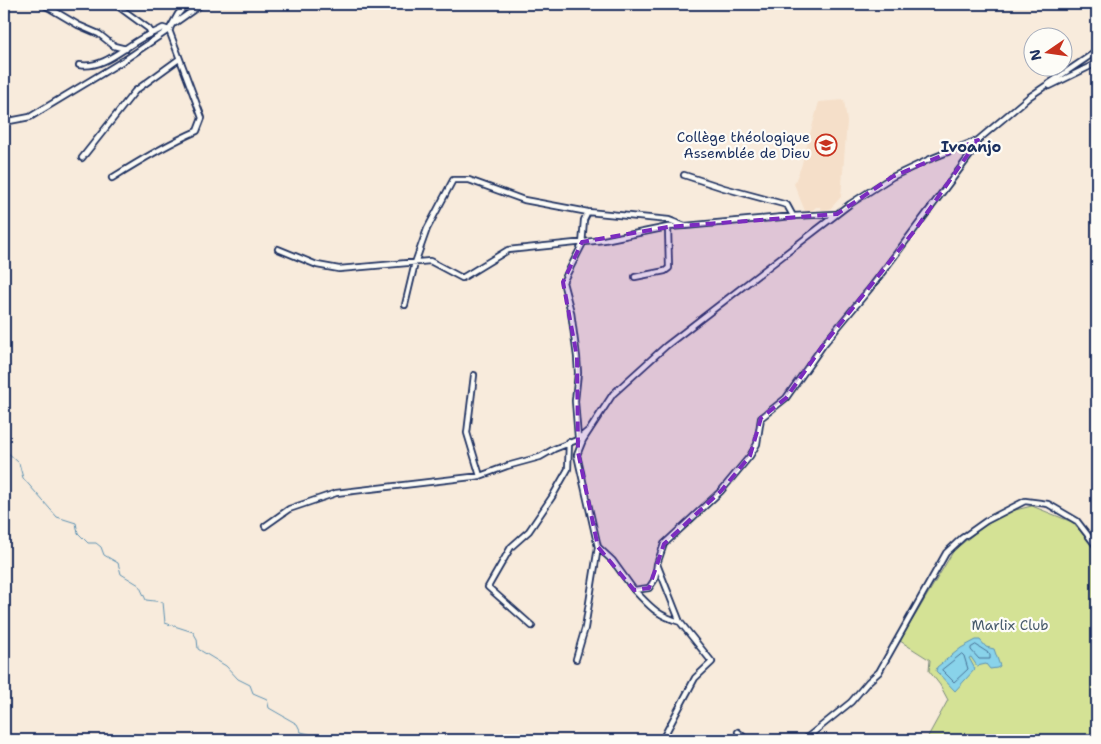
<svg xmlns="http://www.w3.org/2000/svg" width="1101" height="744" font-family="'Shantell Sans',sans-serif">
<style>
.built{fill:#f5dfc9}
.green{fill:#d4e295;stroke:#78887a}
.water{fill:#89d3ea;stroke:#5d91b2}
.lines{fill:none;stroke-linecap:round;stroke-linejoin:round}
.shore{stroke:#477196;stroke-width:1}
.stream{stroke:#5d91b2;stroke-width:1}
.minor-casing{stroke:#1b2f5e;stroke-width:8}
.minor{stroke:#fdfcf7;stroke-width:4.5}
.marked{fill:#7b2cbf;fill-opacity:0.2;stroke:#7b2cbf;stroke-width:4;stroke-dasharray:10 6;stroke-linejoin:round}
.labels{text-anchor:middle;stroke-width:4.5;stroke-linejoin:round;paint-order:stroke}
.poi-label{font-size:14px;fill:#1b2f5e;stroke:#fdfcf7;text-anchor:end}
.park-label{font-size:14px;fill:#495c6c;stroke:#fdfcf7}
.neighbourhood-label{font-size:15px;font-weight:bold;fill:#1b2f5e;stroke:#fdfcf7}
</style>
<rect width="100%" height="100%" fill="#f8ebdc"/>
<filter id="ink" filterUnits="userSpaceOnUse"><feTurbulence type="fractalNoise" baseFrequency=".02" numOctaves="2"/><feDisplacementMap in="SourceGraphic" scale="10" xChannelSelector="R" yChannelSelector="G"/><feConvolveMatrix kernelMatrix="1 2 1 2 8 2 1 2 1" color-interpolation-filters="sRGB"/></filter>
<g filter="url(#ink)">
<path class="built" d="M844,100L847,122L841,197L830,209L822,210L820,207H816L812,211H805L794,184L801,167L819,102Z"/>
<path class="green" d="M1032,506L1072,522L1097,550V740H926L948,700L940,685L929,671L930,660L900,641L954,550L984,526L1011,511Z"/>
<path class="water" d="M976,640H980L986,647L994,649L1000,666L997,668L990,669L986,664L977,666L971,657L969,658L975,669L955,691L936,671L937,667L961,648Z"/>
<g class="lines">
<path class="shore" d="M976,645L990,654V659H979L971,650V648Z
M962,654L964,656L968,669L954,682L942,670Z"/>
<path class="stream" d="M4,449L19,463L23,478L57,517L76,523L78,533L88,543H96L101,547L104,555L118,563L121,574L139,585L146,600L163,602L165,623L193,632L197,639L198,649L226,666L238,679L250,685L253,693L267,699L269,708L297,724L301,732L309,734L316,740"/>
<g class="minor-casing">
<path id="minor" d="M115,4L149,29L151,34
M46,6L78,25L99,34L114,46L126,49
M175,23L202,4
M79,65C103,69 122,49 142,38C149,34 156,32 163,28L169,30
M1050,86L1097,63
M4,122L30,117L126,59L170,29
M82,158L135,91L179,59
M684,175L724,188L787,205L793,216
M112,178C139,161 167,144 197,131L202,118L169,30L178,14L187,4
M278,249L317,265L339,269L430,261L462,278L508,250L604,240L668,227L684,226
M635,277L665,271L669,268L668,227
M405,305L415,263L427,229L453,180H469L524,200L588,212L669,220L685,226L793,216L835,214
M474,375L467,433L480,476
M578,438L575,401L578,373L577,357L571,312L563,282L582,245L584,220L588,212
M265,526L289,509L336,493L480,476L507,466L540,457L554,449L577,440L589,430
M657,564L655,579L649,588L634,590L613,561L598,547L577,455L583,440L613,394L666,346L850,204L892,177L930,159L978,140L1029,97L1097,51
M634,590C651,607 656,615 680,622
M532,626L488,587L511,547L529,531L552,497L568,469L569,442
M576,659L585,628L598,547
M738,732L747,740
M662,740L695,678L712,662L680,622L657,564L664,544L721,491L750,456L757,444L761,418L786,398L824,344L872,286L974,150L978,140
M804,740L851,702L868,682L879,672L946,553L962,538L986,521L1025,501L1048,504L1077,521L1097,547"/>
</g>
<use href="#minor" class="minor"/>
</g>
</g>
<path class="marked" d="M978,140L915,230L824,344L786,398L761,418L750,456L721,491L664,544L649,588L634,590L598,547L578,452L577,357L563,282L582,242L668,227L837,214L892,177Z"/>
<defs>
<g id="university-ring" transform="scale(1.125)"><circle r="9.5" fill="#fdfcf7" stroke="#c8321e" stroke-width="1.5"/><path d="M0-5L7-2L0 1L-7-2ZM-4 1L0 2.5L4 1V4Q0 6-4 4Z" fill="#c8321e"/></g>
</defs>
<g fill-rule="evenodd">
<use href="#university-ring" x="826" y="145"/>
</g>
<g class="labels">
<g class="poi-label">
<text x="810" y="142">Collège théologique<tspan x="810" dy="16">Assemblée de Dieu</tspan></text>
</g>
<g class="park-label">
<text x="1010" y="630">Marlix Club</text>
</g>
<g class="neighbourhood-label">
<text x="971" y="152">Ivoanjo</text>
</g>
</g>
<rect width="1101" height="744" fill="none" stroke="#fdfcf7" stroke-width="20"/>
<rect x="10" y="10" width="1081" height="724" fill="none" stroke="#1b2f5e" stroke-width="2" filter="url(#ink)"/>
<g transform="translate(1048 52) rotate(257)"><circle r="24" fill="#fdfcf7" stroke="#a3aaba"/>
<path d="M0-4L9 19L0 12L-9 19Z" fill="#c8321e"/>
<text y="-8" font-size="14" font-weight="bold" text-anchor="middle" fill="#1b2f5e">N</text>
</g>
</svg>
